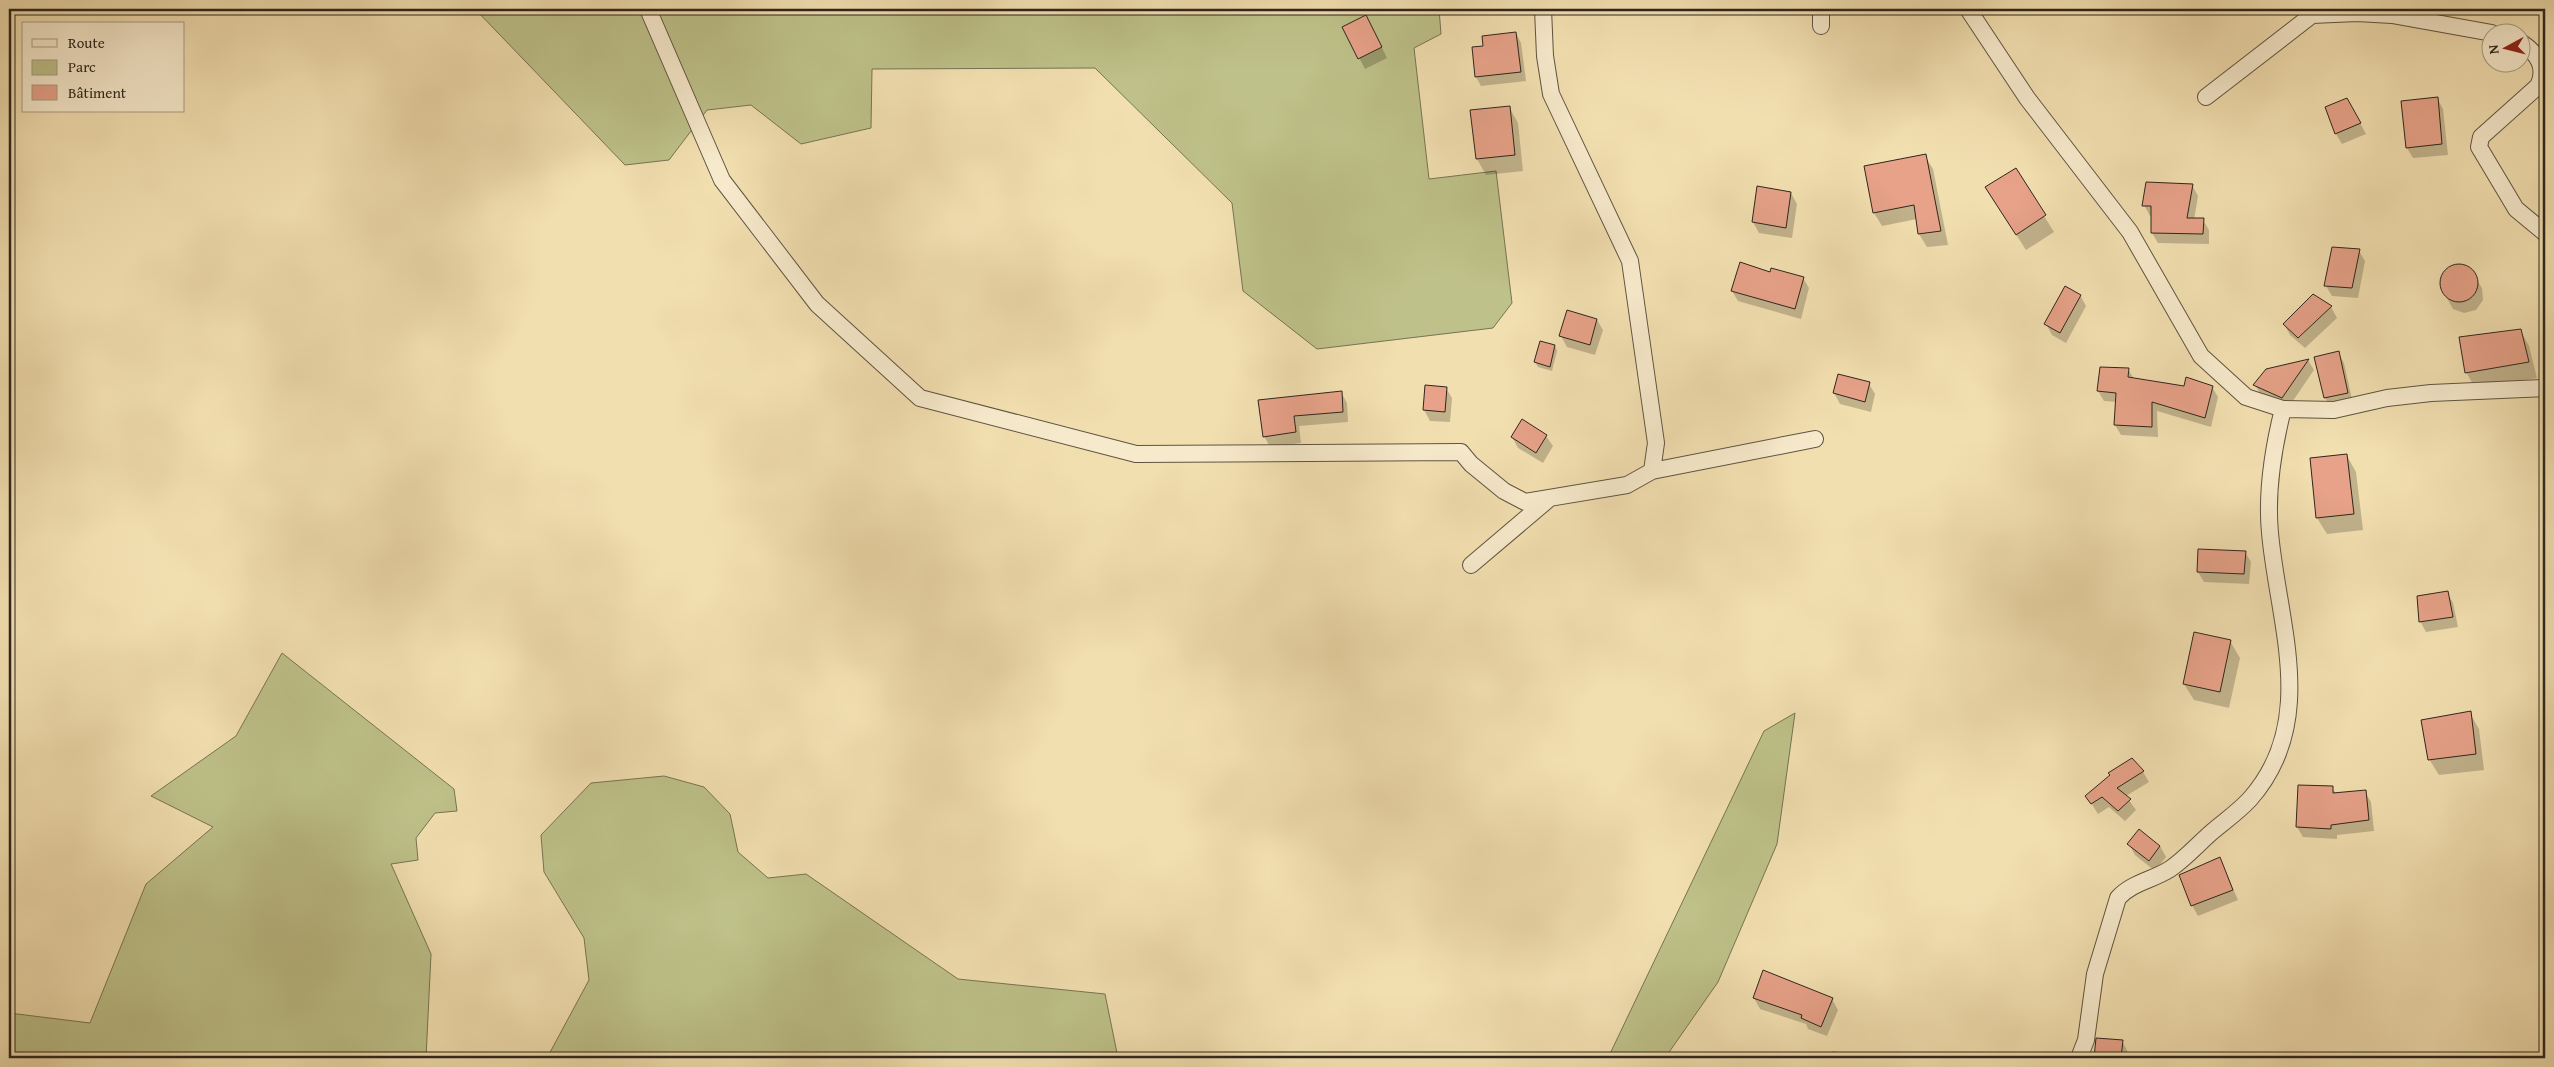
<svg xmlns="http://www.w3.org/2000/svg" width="2554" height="1067" font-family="'Gentium Book Plus',serif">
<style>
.green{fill:#bec189;stroke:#767452}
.shadow{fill:#0003}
.building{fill:#e7a289;stroke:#2e261c}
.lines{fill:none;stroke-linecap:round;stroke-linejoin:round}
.minor-casing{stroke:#5f5441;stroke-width:18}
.minor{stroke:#f7eacc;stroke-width:16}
</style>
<rect width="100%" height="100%" fill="#f2dfb0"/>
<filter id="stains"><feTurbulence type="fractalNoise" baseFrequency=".004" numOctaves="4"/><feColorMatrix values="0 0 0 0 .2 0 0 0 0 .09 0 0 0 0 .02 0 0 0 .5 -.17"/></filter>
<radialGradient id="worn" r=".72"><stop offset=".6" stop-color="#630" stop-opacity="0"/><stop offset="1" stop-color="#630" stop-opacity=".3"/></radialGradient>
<path class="green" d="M475,9H1439L1441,34L1414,48L1429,179L1496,171L1512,303L1493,328L1317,349L1243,291L1232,203L1095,68L872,69L871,128L801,144L751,105L707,110L669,160L625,165Z
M282,653L454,789L457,811L435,813L416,838L418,860L391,864L431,954L426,1058H9V1013L90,1023L146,884L213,827L151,796L236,736Z
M1795,713L1777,844L1718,982L1665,1058H1608L1764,731Z
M664,776L704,787L730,814L738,852L768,878L806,874L958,979L1105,994L1118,1058H547L589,980L584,938L544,872L541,835L591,783Z"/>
<path class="shadow" d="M1372,27L1387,58L1365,69L1344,28Z
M1516,33L1521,43L1526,81L1481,86L1476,77L1484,47Z
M2437,98L2443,109L2448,155L2413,158L2407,148Z
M2347,99L2366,134L2342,144L2336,134Z
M1509,107L1518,123L1523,171L1486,175L1477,159Z
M1925,156L1933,169L1948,245L1927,247L1919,234L1917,219L1882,226L1874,213L1866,167Z
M2015,169L2054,232L2026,250L1996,203Z
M2192,185L2198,196L2194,220H2203L2209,230V244L2158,243L2152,233V216H2150L2144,205Z
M1758,188L1791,193L1797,204L1792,238L1759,233L1753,222Z
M2359,251L2365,261L2358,298L2332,296L2326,286Z
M2456,265L2468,267L2482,288L2483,300L2476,310L2464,313L2453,309L2441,287L2440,281L2445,271Z
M1770,273L1803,278L1809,288L1801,319L1738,301L1732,291Z
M2080,295L2086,306L2066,343L2052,335L2046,324Z
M2313,296L2331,307L2337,318L2305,348L2290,335L2284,324Z
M1597,320L1603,330L1595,355L1567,347L1561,336Z
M2520,330L2529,346L2537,378L2475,388L2466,372Z
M1555,346L1557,351L1552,371L1538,367L1535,362Z
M2338,353L2344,363L2353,404L2331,408L2325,398L2316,358Z
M2308,360L2314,370L2288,408L2261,395L2255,385L2267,370Z
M2128,369L2134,379L2184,387H2212L2218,397L2211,427L2157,411L2158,437L2121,435L2115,425L2117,402L2104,401L2098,391Z
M1869,384L1875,394L1871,412L1840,404L1834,393Z
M1446,388L1452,398L1450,422L1430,421L1424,410Z
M1341,392L1347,403L1348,422L1299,426L1301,443L1270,447L1264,436L1259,401Z
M1546,436L1553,446L1543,463L1518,448L1512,437Z
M2347,456L2356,472L2363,530L2327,534L2317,518Z
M2245,552L2251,562L2249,584L2204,582L2198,572Z
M2447,592L2453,603L2458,627L2426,632L2420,621Z
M2230,641L2240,658L2229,708L2194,700L2184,684Z
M2470,713L2479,729L2484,770L2439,775L2429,759Z
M2143,772L2149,782L2126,796L2136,810L2125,821L2109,807L2098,814L2087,796Z
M2332,787L2336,794L2365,792L2371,802L2374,831L2337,835V839L2303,837L2297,827Z
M2129,844L2160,846L2166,857L2155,871L2135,855Z
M2220,859L2238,900L2198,916L2192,905Z
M1754,998L1832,999L1838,1010L1827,1036L1808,1029L1806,1024L1760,1009Z
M2098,1039L2122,1041L2128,1052V1058H2096Z
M1832,1051L1868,1058H1831Z"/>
<path class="building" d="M1366,15L1382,47L1358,59L1342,27Z
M1516,32L1521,72L1475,77L1472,47L1483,46L1482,36Z
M2438,97L2442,144L2406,148L2401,101Z
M2347,98L2361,123L2335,134L2325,107Z
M1510,106L1515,155L1476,159L1470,110Z
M1926,154L1941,231L1918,234L1914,205L1873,213L1864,166Z
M2016,168L2046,215L2016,235L1985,187Z
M2146,182L2193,184L2187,218H2204L2203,234L2151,233V206H2142Z
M1757,186L1791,192L1786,228L1752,222Z
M2332,247L2360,249L2352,288L2324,286Z
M1740,262L1770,272L1771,268L1804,277L1795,309L1731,291Z
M2440 283a19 19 0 1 1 38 0a19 19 0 1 1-38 0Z
M2065,286L2081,295L2060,333L2044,324Z
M2313,294L2332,306L2298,338L2283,324Z
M1567,310L1597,319L1590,345L1559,336Z
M2521,329L2529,362L2465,373L2459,337Z
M1540,341L1555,345L1550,367L1534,362Z
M2339,351L2348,393L2324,398L2314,357Z
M2309,359L2282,398L2253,385L2266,369Z
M2100,367L2129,368L2128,377L2184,386L2186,377L2213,386L2205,418L2152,402V427L2114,425L2116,393L2097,391Z
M1838,374L1870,382L1865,402L1833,393Z
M1425,385L1447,387L1445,412L1423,410Z
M1342,391L1343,412L1294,416L1296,432L1263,437L1258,400Z
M1522,419L1547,435L1536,453L1511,437Z
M2347,454L2354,514L2316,518L2310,458Z
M2198,549L2246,551L2244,574L2197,572Z
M2448,591L2453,617L2419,622L2417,596Z
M2194,632L2231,640L2220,692L2183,684Z
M2471,711L2476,754L2428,760L2421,720Z
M2132,758L2144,771L2117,788L2131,799L2118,811L2102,797L2091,804L2085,796L2110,775L2108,773Z
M2298,785L2333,786V793L2366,790L2369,820L2331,825V829L2296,827Z
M2139,829L2160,846L2149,861L2127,844Z
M2220,857L2233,890L2191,906L2179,875Z
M1763,970L1833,998L1821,1027L1801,1018L1802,1015L1753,998Z
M2096,1038L2123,1040L2121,1058H2094Z"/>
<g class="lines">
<g class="minor-casing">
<path id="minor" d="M648,9L722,180L817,304L920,398L1136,454L1461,452L1471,464L1504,491L1525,502L1627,485L1652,471L1656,443L1630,261L1551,94L1545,56L1543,9
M1821,9V26
M1968,9L2027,98L2130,232L2201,356L2246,397L2283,409L2334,410L2387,398L2431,393L2545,388
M2522,43C2538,54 2547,68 2538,86L2481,137L2479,147L2516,209L2545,233
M2206,97L2312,15L2357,13L2392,15L2492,33
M1652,471L1815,439
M1471,565L1550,498
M2079,1058L2086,1040L2095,974L2118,898C2131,883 2153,880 2170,869C2185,859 2199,843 2213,831C2225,821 2239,811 2250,799C2319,721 2278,623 2270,533C2266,491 2273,449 2283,409"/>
</g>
<use href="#minor" class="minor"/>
</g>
<rect width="2554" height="1067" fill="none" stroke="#f2dfb0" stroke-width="30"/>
<rect x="10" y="10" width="2534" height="1047" fill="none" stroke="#2e261c" stroke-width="2.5"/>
<rect x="15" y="15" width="2524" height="1037" fill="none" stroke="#2e261c"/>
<rect x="22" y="22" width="162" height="90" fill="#f7eacc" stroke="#a79c86"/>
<rect x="32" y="39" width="25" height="8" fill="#f7eacc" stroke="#a79c86"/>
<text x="68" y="48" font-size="15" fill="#2e261c">Route</text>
<rect x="32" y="60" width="25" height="15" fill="#bec189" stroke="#a79c86"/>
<text x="68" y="72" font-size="15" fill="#2e261c">Parc</text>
<rect x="32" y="85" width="25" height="15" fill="#e7a289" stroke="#a79c86"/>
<text x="68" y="98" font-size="15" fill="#2e261c">Bâtiment</text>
<g transform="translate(2506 48) rotate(263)"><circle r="24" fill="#f7eacc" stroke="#a79c86"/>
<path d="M0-4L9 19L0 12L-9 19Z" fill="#8f2418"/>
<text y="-8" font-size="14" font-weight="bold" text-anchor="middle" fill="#2e261c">N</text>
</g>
<rect width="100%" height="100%" filter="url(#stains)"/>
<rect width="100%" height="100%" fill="url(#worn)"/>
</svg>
